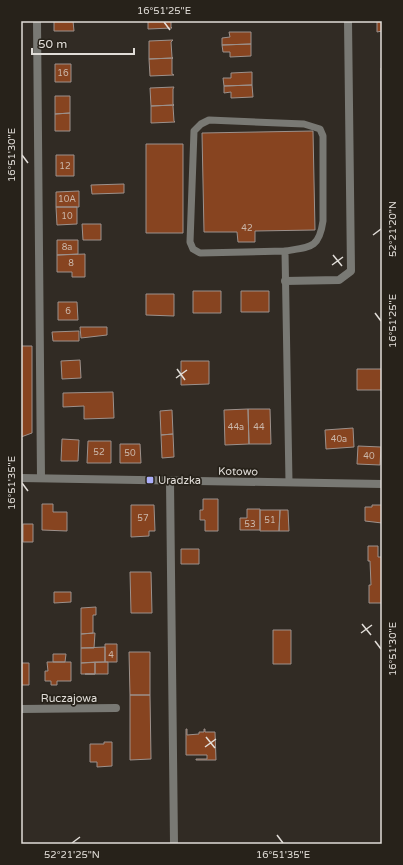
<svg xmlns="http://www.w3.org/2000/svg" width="403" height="865" font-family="'Varela Round',sans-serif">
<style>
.building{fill:#874420;stroke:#9c918c}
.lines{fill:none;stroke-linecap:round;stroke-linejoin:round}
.service{stroke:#797974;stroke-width:7}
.minor{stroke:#797974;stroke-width:8}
.tertiary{stroke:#797974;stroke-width:8}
.ticks{fill:none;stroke:#e1ddd8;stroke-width:1.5}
.poi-dot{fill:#acaffb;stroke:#27221a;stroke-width:1.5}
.labels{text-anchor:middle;stroke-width:3.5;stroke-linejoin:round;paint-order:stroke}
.number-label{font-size:9px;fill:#cab7aa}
.street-label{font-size:11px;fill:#e1ddd8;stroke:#27221a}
.poi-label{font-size:11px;fill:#e1ddd8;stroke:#27221a;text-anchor:start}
.neatline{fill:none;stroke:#e1ddd8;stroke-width:1.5}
.ticks-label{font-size:10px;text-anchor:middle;fill:#e1ddd8}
</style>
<rect width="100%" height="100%" fill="#312b24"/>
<path class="building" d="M54,21H73L74,31H54Z
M148,21H171V27L172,28L148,29Z
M377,21H382V31L377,32Z
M229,32H251V44L222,45V38L230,37Z
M173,40L171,42L172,57L173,58L149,59V41Z
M251,44V56L230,57V52H223L222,45Z
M173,58L172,59V74L174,75L150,76L149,59Z
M55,64H71V82H55Z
M381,68H382V90H381Z
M252,72V85L224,86L223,78H231V73Z
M252,85L253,97L231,98V92L224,93V86Z
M174,87L173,89V104L174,105L151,106L150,88Z
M55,96H70V113L55,114Z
M174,105L173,106L174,121L175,122L151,123V106Z
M70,113V131H55V114Z
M313,131L315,230L255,231V242H238L237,232H204L202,133Z
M146,144H183V233H146Z
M56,155H74V176H56Z
M124,184V193L92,194L91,185Z
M79,191V207H56V192Z
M56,207H77V224L57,225Z
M82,224H101V240H83Z
M57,240H78V254L57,255Z
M85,254V277H72V272H57V255Z
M193,291H221V313H193Z
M241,291H269V312H241Z
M146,294H174V316L146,315Z
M58,302H77L78,320H58Z
M80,327H107V335L81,338Z
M79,331V341H53L52,332Z
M21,346H32V433L21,437L22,440L21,439Z
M80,360L81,378L62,379L61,361Z
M181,361H209V384L181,385Z
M357,369H382V390H357Z
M113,392L114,418L84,419V406L63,407V393Z
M248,409H270L271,444H249Z
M248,409L249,444L225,445L224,410Z
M172,410L173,434L161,435L160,411Z
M353,428L354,447L326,449L325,430Z
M173,434L174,457L162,458L161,435Z
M62,439L79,440L78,461H61Z
M88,441H111V463H87Z
M120,444H140L141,463H120Z
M358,446L381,447L380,465L357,464Z
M203,499H218V531H205V520H200V510H203Z
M42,504H53V512H67V531L42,530Z
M131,505H154L155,531H149V536L131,537Z
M372,505H382V523L365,521V507H372Z
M247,509H260V530H240V518H247Z
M260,510H280L279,531H260Z
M280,510H288L289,531H279Z
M23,524H33V542H23Z
M368,546H378V557H382V603H369V585H371L370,561H368Z
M181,549H199V564H181Z
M130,572H151L152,613H131Z
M54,592H71V602L54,603Z
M96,607V615H93V633L81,634V608Z
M273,630H291V664H273Z
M95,633L94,648H81V634Z
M105,644H117V662H105Z
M105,647V662L81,663V648Z
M129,652H150V695H130Z
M53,654H66L65,662H53Z
M47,662H71V681H57V685H51V681H45V671H48Z
M95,662H108V674H85H95Z
M95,662V674H81V663Z
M21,663H29V685H21Z
M130,695H150L151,759L130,760Z
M186,729H187V735L199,734V732H204V729H205V732H215L216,760H196V759H207V755H186Z
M104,742H112V766L97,767V762H90V744H104Z"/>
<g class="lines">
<path class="service" d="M285,251C310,247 319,249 323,221V136L320,129L304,124L209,120L201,124L194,131L190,242L193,249L200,253L285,251L289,482"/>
<path class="minor" d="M37,21L41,478
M285,281L339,280L351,271L348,21
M170,481L174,844
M21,709L116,708"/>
<path class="tertiary" d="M21,478L382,484"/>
</g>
<path class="ticks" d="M164,22L170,30M22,155L28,163M373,235L381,229M333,255L342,266M332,265L343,257M375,313L381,321M177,369L185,380M176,378L187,370M22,483L28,491M362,624L371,635M361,633L372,625M375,641L381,649M206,737L215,748M205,747L216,739M277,835L283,843M72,843L80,837"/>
<rect class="poi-dot" x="146" y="476" width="8" height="8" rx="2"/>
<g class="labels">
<g class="number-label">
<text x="63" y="76">16</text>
<text x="65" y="169">12</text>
<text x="67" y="202">10A</text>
<text x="67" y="219">10</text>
<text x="247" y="231">42</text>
<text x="67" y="250">8a</text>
<text x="71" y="266">8</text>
<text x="68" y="314">6</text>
<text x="236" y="430">44a</text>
<text x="259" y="430">44</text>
<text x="339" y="442">40a</text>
<text x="99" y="455">52</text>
<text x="130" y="456">50</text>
<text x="369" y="459">40</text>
<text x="143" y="521">57</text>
<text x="270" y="523">51</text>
<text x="250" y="527">53</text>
<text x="111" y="658">4</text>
</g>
<g class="street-label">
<text transform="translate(238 471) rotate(1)" y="4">Kotowo</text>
<text x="69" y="702">Ruczajowa</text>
</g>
<g class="poi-label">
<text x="158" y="484">Uradzka</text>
</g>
</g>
<rect width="403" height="865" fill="none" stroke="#27221a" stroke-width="44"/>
<path d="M32 48v6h102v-6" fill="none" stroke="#e1ddd8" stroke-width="2"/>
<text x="38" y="48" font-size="12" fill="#e1ddd8" stroke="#27221a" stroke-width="3" paint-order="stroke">50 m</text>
<rect x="22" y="22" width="359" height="821" class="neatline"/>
<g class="ticks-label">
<text x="164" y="14">16°51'25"E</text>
<text transform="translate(11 155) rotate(-90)" y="4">16°51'30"E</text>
<text transform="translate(392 229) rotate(-90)" y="4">52°21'20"N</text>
<text transform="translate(392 321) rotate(-90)" y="4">16°51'25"E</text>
<text transform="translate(11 483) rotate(-90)" y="4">16°51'35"E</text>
<text transform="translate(392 649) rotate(-90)" y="4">16°51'30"E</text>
<text x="72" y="858">52°21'25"N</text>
<text x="283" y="858">16°51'35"E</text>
</g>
</svg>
